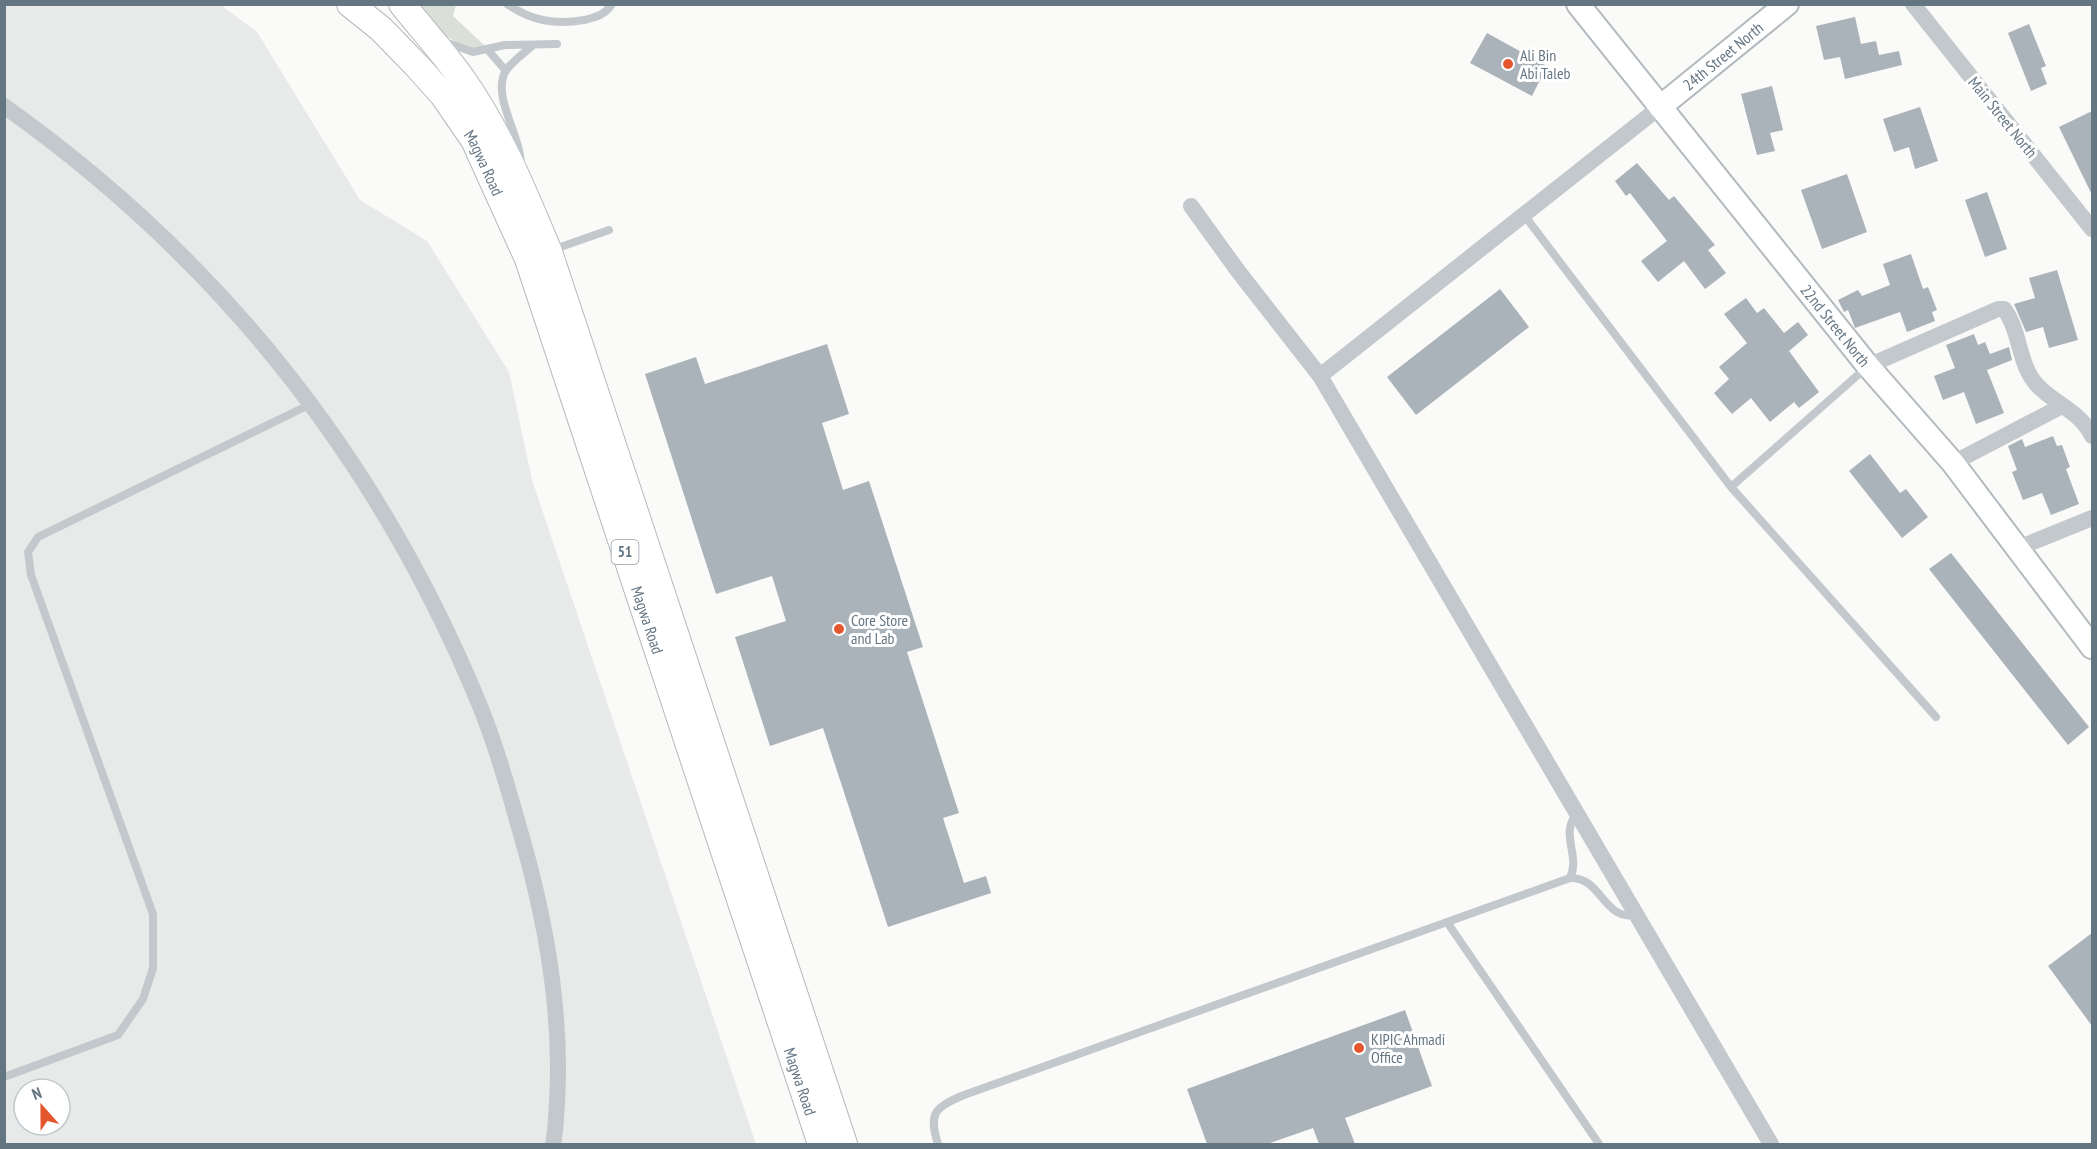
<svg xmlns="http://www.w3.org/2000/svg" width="2097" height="1149" font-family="'PT Sans Narrow',sans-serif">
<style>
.built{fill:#e8e9e9;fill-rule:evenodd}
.green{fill:#dadfd7}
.building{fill:#aab3b9}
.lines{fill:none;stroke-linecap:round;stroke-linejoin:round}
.secondary-casing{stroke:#b3babf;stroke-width:26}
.primary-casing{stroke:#b5babe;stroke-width:28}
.lane{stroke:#c3c8cc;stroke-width:8}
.street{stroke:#c3c8cc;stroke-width:16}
.secondary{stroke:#fff;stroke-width:22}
.primary{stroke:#fff;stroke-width:26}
.poi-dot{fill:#e4572e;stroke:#fff;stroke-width:2}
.labels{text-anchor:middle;stroke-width:6;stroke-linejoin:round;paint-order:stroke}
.shield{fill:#fff;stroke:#939fa8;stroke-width:1.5}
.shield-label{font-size:15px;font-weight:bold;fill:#657683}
.poi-label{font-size:16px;fill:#657683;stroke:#fff;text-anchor:start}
.street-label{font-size:16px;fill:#657683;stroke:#fff}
</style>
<rect width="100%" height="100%" fill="#fafaf8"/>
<path class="built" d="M5,5H221L257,32L360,200L427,241L509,372L532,480L756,1144H5ZM24,1089H60V1125H24Z"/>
<path class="green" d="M417,5H456L453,16L485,46L468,49L441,33Z"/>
<path class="building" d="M1855,17L1861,44L1876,41L1879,55L1899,51L1902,65L1845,79L1840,57L1824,60L1816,26Z
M2029,24L2046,66L2041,68L2047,84L2031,91L2008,33Z
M1487,33L1547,66L1532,96L1470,63Z
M1772,86L1783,130L1770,133L1775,151L1757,155L1741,94Z
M1920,107L1938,161L1915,169L1909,147L1894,152L1883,119Z
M2092,111V195L2059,127Z
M1637,163L1669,200L1674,196L1715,245L1708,250L1726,273L1705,289L1684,261L1658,282L1641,261L1667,241L1630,193L1626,196L1615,181Z
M1847,174L1867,232L1822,249L1801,190Z
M1987,192L2007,249L1985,257L1965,200Z
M1911,254L1923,289L1928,287L1937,310L1932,312L1935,321L1907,332L1900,312L1855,328L1848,310L1844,312L1838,300L1858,290L1862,296L1890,285L1883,264Z
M2057,270L2078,340L2049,348L2043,327L2026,332L2014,304L2035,298L2029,278Z
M1500,289L1529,327L1416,415L1387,377Z
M1746,298L1757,313L1764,308L1784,333L1798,322L1808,335L1789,351L1819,392L1799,408L1794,402L1770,422L1751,398L1732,414L1714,393L1729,379L1719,367L1747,343L1724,314Z
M1974,334L1978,345L1985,342L1990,354L2009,347L2012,360L1987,370L2004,413L1976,424L1964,392L1943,400L1934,376L1955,368L1946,345Z
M827,344L849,414L822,423L843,490L869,481L923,647L907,652L959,813L943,818L964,883L986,876L991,893L888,927L823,728L770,746L735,637L786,621L772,576L716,594L645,374L696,357L705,384Z
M2053,436L2057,446L2062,445L2070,467L2066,469L2079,504L2051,515L2042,493L2023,500L2012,472L2017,470L2008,446L2022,439L2025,447Z
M1870,454L1900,493L1906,489L1928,517L1902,538L1849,471Z
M1951,553L2089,727L2068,745L1929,569Z
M2092,933V1026L2048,966Z
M1405,1010L1432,1086L1345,1118L1355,1144H1319L1313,1128L1267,1144H1207L1187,1089Z"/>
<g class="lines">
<g class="secondary-casing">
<g id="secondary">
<path id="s1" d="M1578,4L1868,366L1953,463L2092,647"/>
<path id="s2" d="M1660,107L1787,4"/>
</g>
</g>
<g class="primary-casing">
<g id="primary">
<path id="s3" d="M350,4L381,29L418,67L443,95L474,140L528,259L821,1144"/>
<path d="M402,4C422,29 444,53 463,80C500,133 524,192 549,252L844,1144"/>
</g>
</g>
<path class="lane" d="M507,4C532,21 555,25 584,20C596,17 605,15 612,4
M442,41L473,52L505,45L557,44
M488,50L506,71
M521,167C522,137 492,98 505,72C511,62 524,53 532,46
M1524,215L1731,487L1936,717
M552,250L609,230
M1731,487L1868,366
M1570,878C1581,855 1559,834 1577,814
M1447,922L1599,1144
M4,1077L118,1035L143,999L153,968V914L31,575L28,552L38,537L311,404
M938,1144C928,1113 935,1107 964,1095L1570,878C1602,877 1603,921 1636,915"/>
<path class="street" d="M1913,4L2092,229
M4,106C221,260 379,460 480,706C499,753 512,803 526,852C548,933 562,1018 557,1102C556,1116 556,1131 553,1144
M1191,206L1238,271L1320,376L1771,1144
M1868,366L1998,309H2004C2021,331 2018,366 2038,386C2055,404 2081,412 2092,436
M1320,376L1660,107
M1953,463L2062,406
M2016,549L2092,518"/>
<use href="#secondary" class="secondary"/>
<use href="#primary" class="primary"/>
</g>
<g class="poi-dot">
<circle cx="1508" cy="64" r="6"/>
<circle cx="839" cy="629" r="6"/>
<circle cx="1359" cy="1048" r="6"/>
</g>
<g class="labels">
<rect class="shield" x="611.5" y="540" width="27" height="24" rx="4.5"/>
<g class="shield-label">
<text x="625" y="557">51</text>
</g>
<g class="poi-label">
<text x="1520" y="61">Ali Bin<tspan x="1520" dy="18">Abi Taleb</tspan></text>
<text x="851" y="626">Core Store<tspan x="851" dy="18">and Lab</tspan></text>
<text x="1371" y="1045">KIPIC Ahmadi<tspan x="1371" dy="18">Office</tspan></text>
</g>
<g class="street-label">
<text dy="6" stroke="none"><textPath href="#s2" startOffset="81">24th Street North</textPath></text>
<text transform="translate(2003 117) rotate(51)" y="6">Main Street North</text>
<text dy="6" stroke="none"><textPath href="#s3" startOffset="210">Magwa Road</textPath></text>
<text dy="6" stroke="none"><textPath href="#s1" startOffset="412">22nd Street North</textPath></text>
<text dy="6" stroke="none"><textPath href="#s3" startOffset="696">Magwa Road</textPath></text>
<text dy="6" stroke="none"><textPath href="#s3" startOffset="1182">Magwa Road</textPath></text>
</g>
</g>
<rect width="2097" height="1149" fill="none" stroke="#657683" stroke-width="12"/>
<g transform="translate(42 1107) rotate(339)"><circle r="28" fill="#ffffff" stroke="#c1c8cd" stroke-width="1.5"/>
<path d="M0-4.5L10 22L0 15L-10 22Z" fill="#e4572e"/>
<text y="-9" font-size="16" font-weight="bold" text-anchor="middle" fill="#657683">N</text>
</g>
</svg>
